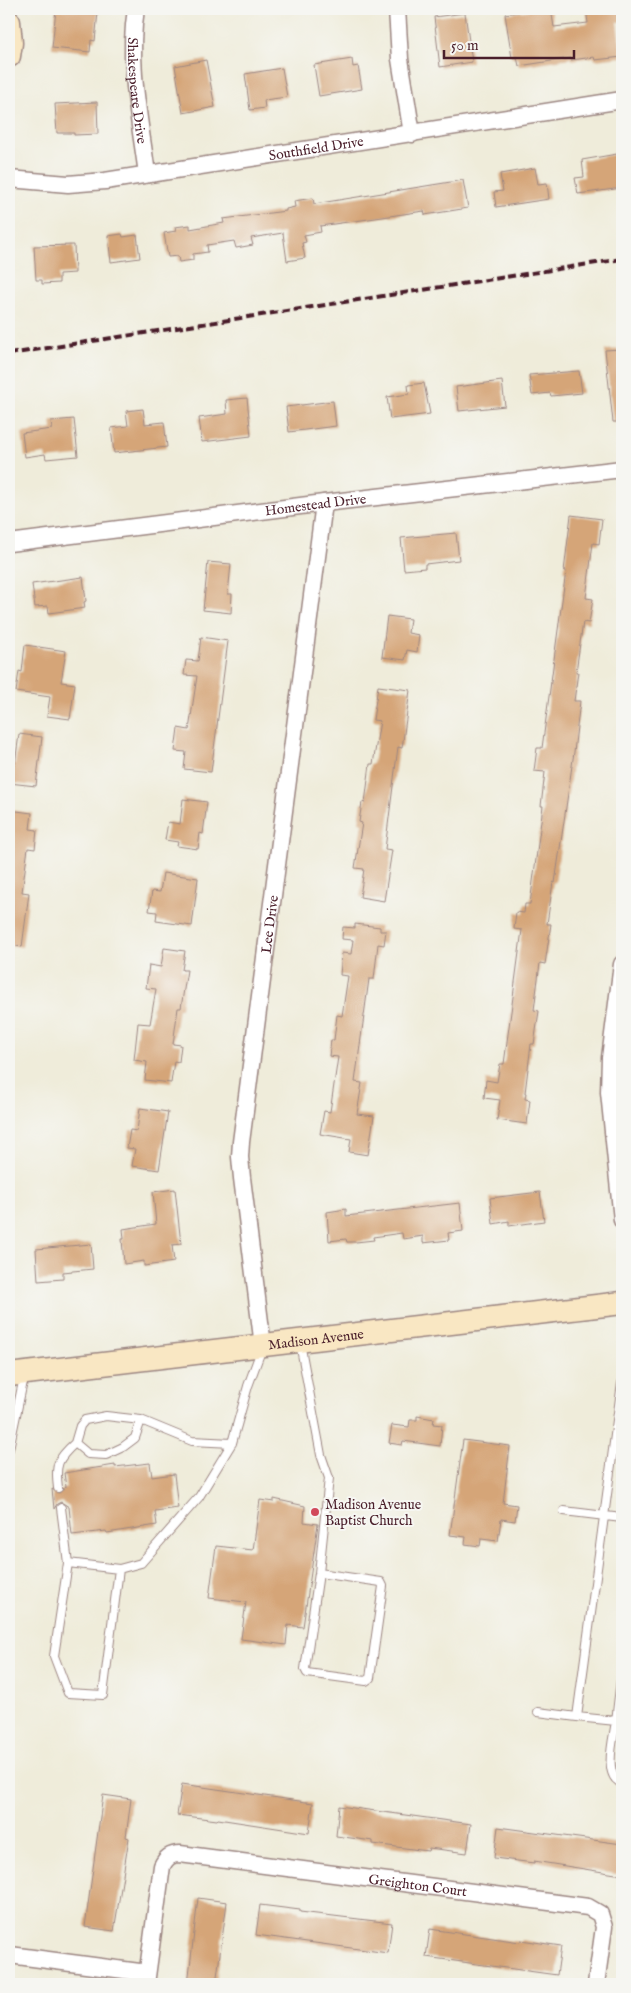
<svg xmlns="http://www.w3.org/2000/svg" width="631" height="1993" font-family="'IM FELL English',serif">
<style>
.building{fill:#d5a578}
.lines{fill:none;stroke-linecap:round;stroke-linejoin:round}
.lane-casing{stroke:#9c8682;stroke-width:10}
.street-casing{stroke:#9c8682;stroke-width:19}
.secondary-casing{stroke:#9c8682;stroke-width:25}
.lane{stroke:#fff;stroke-width:8}
.street{stroke:#fff;stroke-width:16}
.secondary{stroke:#f9e7c3;stroke-width:22}
.rail{stroke:#4a1f2b;stroke-width:4;stroke-dasharray:8 4;stroke-linecap:butt}
.poi-dot{fill:#d1495b;stroke:#f6f6f2;stroke-width:2}
.labels{text-anchor:middle;stroke-width:4;stroke-linejoin:round;paint-order:stroke}
.street-label{font-size:14px;fill:#4a1f2b;stroke:#f6f6f2}
.poi-label{font-size:14px;fill:#4a1f2b;stroke:#f6f6f2;text-anchor:start}
</style>
<rect width="100%" height="100%" fill="#f6f6f2"/>
<filter id="ink" filterUnits="userSpaceOnUse"><feTurbulence type="fractalNoise" baseFrequency=".02" numOctaves="2"/><feDisplacementMap in="SourceGraphic" scale="10" xChannelSelector="R" yChannelSelector="G"/><feConvolveMatrix kernelMatrix="1 2 1 2 8 2 1 2 1" color-interpolation-filters="sRGB"/></filter>
<filter id="wash" filterUnits="userSpaceOnUse"><feTurbulence type="fractalNoise" baseFrequency=".0096" numOctaves="4" result="noise"/><feDisplacementMap in="SourceGraphic" scale="20" xChannelSelector="R" yChannelSelector="G"/><feGaussianBlur stdDeviation="1.12" result="paint"/><feColorMatrix in="noise" values="0 0 0 0 0 0 0 0 0 0 0 0 0 0 0 0 0 1.4 0 .05"/><feComposite in="paint" operator="in"/></filter>
<g filter="url(#wash)">
<rect width="100%" height="100%" fill="#efecda"/>
<g id="blocks">
<path class="building" d="M56,9L98,12L95,41L91,40L90,52L52,48Z
M535,9H551L554,27L588,23L586,9H621L622,22H617L622,57L595,60L594,57L571,60V58L519,66L517,57L512,58L505,14Z
M465,13L472,62L440,67L434,17Z
M352,59L353,67L358,66L362,89L319,96L314,65Z
M206,60L215,107L183,113L175,66Z
M282,68L287,97L264,100L265,108L250,110L245,74Z
M97,102L98,134L74,135V133H57L55,104Z
M617,154L620,171H622V188L578,194L575,178L584,177L582,160Z
M535,168L538,184L547,183L549,199L496,207L494,192L503,191L500,174Z
M463,180L468,208L425,215L424,211L320,226L321,232L304,235L306,242L302,243L305,258L287,261L283,233L251,238L253,245L236,248L234,241L207,245L208,252L193,254V260L179,262L178,256L168,257L164,233L176,231L175,227L190,225V229L224,223L223,219L286,211V209L295,207L294,201L313,198L314,204Z
M122,234L123,237L137,235L140,258L111,262L108,236Z
M74,245L75,273L59,274V283L42,284V280H36L34,246Z
M622,349V422H613L605,350Z
M579,371L582,393L551,396L550,393L532,395L529,375Z
M502,381L505,406L459,411L456,387Z
M424,383L430,414L390,419L387,397L409,394L408,385Z
M247,398L251,436L202,442L199,418L227,414L226,400Z
M333,401L336,426L289,432L286,407Z
M143,409L145,424L164,422L167,447L114,453L111,428L128,426L126,411Z
M74,419L78,456L46,459L45,454L25,457L22,433L52,429L51,421Z
M571,515L602,519L599,544L593,543L586,598L593,599L589,623L583,622L576,672H578L574,701H580L574,752L555,883L553,882L547,924H551L545,964L540,963L534,1010L539,1011L534,1044H531L525,1093H526L525,1099L530,1100L527,1124L497,1120L500,1100L484,1098L486,1080L497,1082L500,1064H504L522,930L514,929L516,912L524,913L525,904H530L543,806H541L545,772L534,771L537,748H542L566,571H564Z
M456,533L459,560L425,564V568L404,570L401,538Z
M208,562L231,564L228,594H232L231,613L203,610Z
M83,577L86,601L84,602L85,608L49,613L48,606L35,607L32,584Z
M387,616L410,619L408,633L419,635L417,652L407,650L405,660L382,657Z
M201,637L228,641L211,772L184,769L186,752L175,751L178,728L189,730L197,676L184,675L186,660L198,661Z
M25,645L66,651L61,682L75,684L70,719L47,716L50,697L16,692L19,671L22,672Z
M378,686L410,690L402,748L398,747L385,849L392,850L384,901L360,897L364,869L355,868L362,823L359,822L362,802L365,803L370,764H373L380,721L373,720Z
M19,734L42,737L36,786L9,783V763L15,764Z
M183,799L207,802L203,834L200,833L198,849L177,846L178,842L165,840L168,822L180,824Z
M9,810L32,813L30,829L37,830L35,849L28,848L22,892L29,893L22,947L9,945Z
M163,873L198,878L192,926L156,921L157,912L149,911L152,891L160,892Z
M355,924L380,927V931H386L384,945L378,944L374,979H369L355,1082L362,1083L357,1114L374,1116L368,1155L349,1152L351,1139L320,1134L324,1111L330,1112L338,1057L329,1056L331,1040H334L337,1015L342,1016L348,976L340,975L342,953L351,954L353,940L342,939L343,927L355,928Z
M164,948L185,951L182,970H187L181,1008H178L173,1044L181,1045L179,1062L174,1061L171,1083L145,1080L147,1062L134,1060L138,1023L150,1024L156,989L146,988L149,965L161,967Z
M140,1108L168,1112L159,1170L132,1166L135,1149L127,1148L130,1130L137,1131Z
M175,1189L181,1244L172,1245L174,1262L144,1266V1261L124,1264L122,1239H124L123,1229L156,1224L153,1192Z
M540,1192L544,1221L509,1226V1221L493,1224L490,1198Z
M460,1203L463,1231L448,1233L449,1240L423,1243V1236L403,1239L402,1233L373,1237L374,1240L356,1242H347L346,1239L329,1241L327,1212L346,1209V1216Z
M91,1244L93,1269L63,1272V1279L38,1281L36,1249Z
M417,1416L434,1419L433,1424L442,1425L440,1446L403,1441L402,1445L389,1443L392,1425L409,1427L410,1420H417Z
M463,1440L510,1446L503,1503L517,1505L515,1521L501,1519L498,1541L481,1539L480,1546L465,1544L466,1537L450,1535Z
M150,1463L152,1477L174,1474L178,1508L155,1511L157,1525L107,1533L106,1531L72,1535L69,1507L61,1502L57,1504L54,1509L52,1489L59,1493L66,1487L64,1473L115,1465V1467Z
M274,1499L305,1506L304,1522L318,1524L303,1627L288,1625L286,1645L241,1639L246,1602L209,1598L216,1546L253,1550L260,1500L274,1502Z
M182,1784L313,1803L309,1833L218,1819L217,1820L177,1815Z
M103,1795L131,1799L126,1837L129,1838L114,1931L85,1927Z
M339,1806L471,1824L467,1853L429,1848L428,1851L373,1844V1841L336,1836Z
M498,1827L622,1844V1875L534,1861V1863L494,1858Z
M198,1898L227,1902L216,1984H188Z
M260,1905L300,1910V1912L392,1923L388,1953L256,1935Z
M430,1929L520,1942L521,1940L561,1946L557,1975L426,1957Z"/>
</g>
</g>
<g filter="url(#ink)">
<use href="#blocks" fill-opacity="0" stroke="#9c8682" stroke-width="1"/>
<g class="lines">
<g class="lane-casing">
<path id="lane" d="M300,1343L321,1455L329,1478L319,1573L305,1669L307,1673L366,1681L370,1678L383,1586L381,1582L319,1573
M622,1383L577,1717L616,1721C614,1737 602,1777 622,1783
M141,1420L135,1438L123,1447L106,1455L88,1454L75,1443L80,1426L85,1420L106,1416L141,1420L192,1441L232,1443
M9,1439H11L24,1377
M9,1449L11,1439
M58,1488C55,1465 57,1459 75,1443
M61,1508L68,1563
M564,1511L622,1518
M119,1569L68,1563L54,1656L68,1693L103,1695L119,1569L141,1563L199,1497L232,1443L248,1386L262,1348
M538,1712L577,1717
M616,1721L622,1671"/>
</g>
<g class="street-casing">
<g id="street">
<path id="s1" d="M136,9C127,63 140,120 147,174"/>
<path d="M397,9L400,59L412,134"/>
<path id="s2" d="M9,179L68,184L105,181L622,100"/>
<path id="s3" d="M9,543L324,503L622,469"/>
<path d="M622,964L610,1058L609,1092L622,1220"/>
<path id="s4" d="M263,1346L242,1178L240,1157L241,1142L324,503"/>
<path d="M10,1955L147,1973"/>
<path id="s5" d="M146,1984L162,1866C166,1858 170,1854 180,1854L588,1907L600,1914L604,1927L596,1984"/>
</g>
</g>
<g class="secondary-casing">
<g id="secondary">
<path d="M9,22L11,43L9,56"/>
<path id="s6" d="M9,1375L622,1303"/>
</g>
</g>
<use href="#lane" class="lane"/>
<use href="#street" class="street"/>
<use href="#secondary" class="secondary"/>
<path class="rail" d="M9,354L622,259"/>
</g>
</g>
<circle class="poi-dot" cx="315" cy="1512" r="5"/>
<g class="labels">
<g class="street-label">
<text dy="5" stroke="none"><textPath href="#s1" startOffset="82">Shakespeare Drive</textPath></text>
<text dy="5" stroke="none"><textPath href="#s2" startOffset="310">Southfield Drive</textPath></text>
<text dy="5" stroke="none"><textPath href="#s3" startOffset="309">Homestead Drive</textPath></text>
<text dy="5" stroke="none"><textPath href="#s4" startOffset="425">Lee Drive</textPath></text>
<text dy="5" stroke="none"><textPath href="#s6" startOffset="309">Madison Avenue</textPath></text>
<text dy="5" stroke="none"><textPath href="#s5" startOffset="382">Greighton Court</textPath></text>
</g>
<g class="poi-label">
<text x="325" y="1509">Madison Avenue<tspan x="325" dy="16">Baptist Church</tspan></text>
</g>
</g>
<rect width="631" height="1993" fill="none" stroke="#f6f6f2" stroke-width="30"/>
<path d="M444 50v8h130v-8" fill="none" stroke="#4a1f2b" stroke-width="2.5"/>
<text x="451" y="50" font-size="15" fill="#4a1f2b" stroke="#f6f6f2" stroke-width="4" paint-order="stroke">50 m</text>
</svg>
